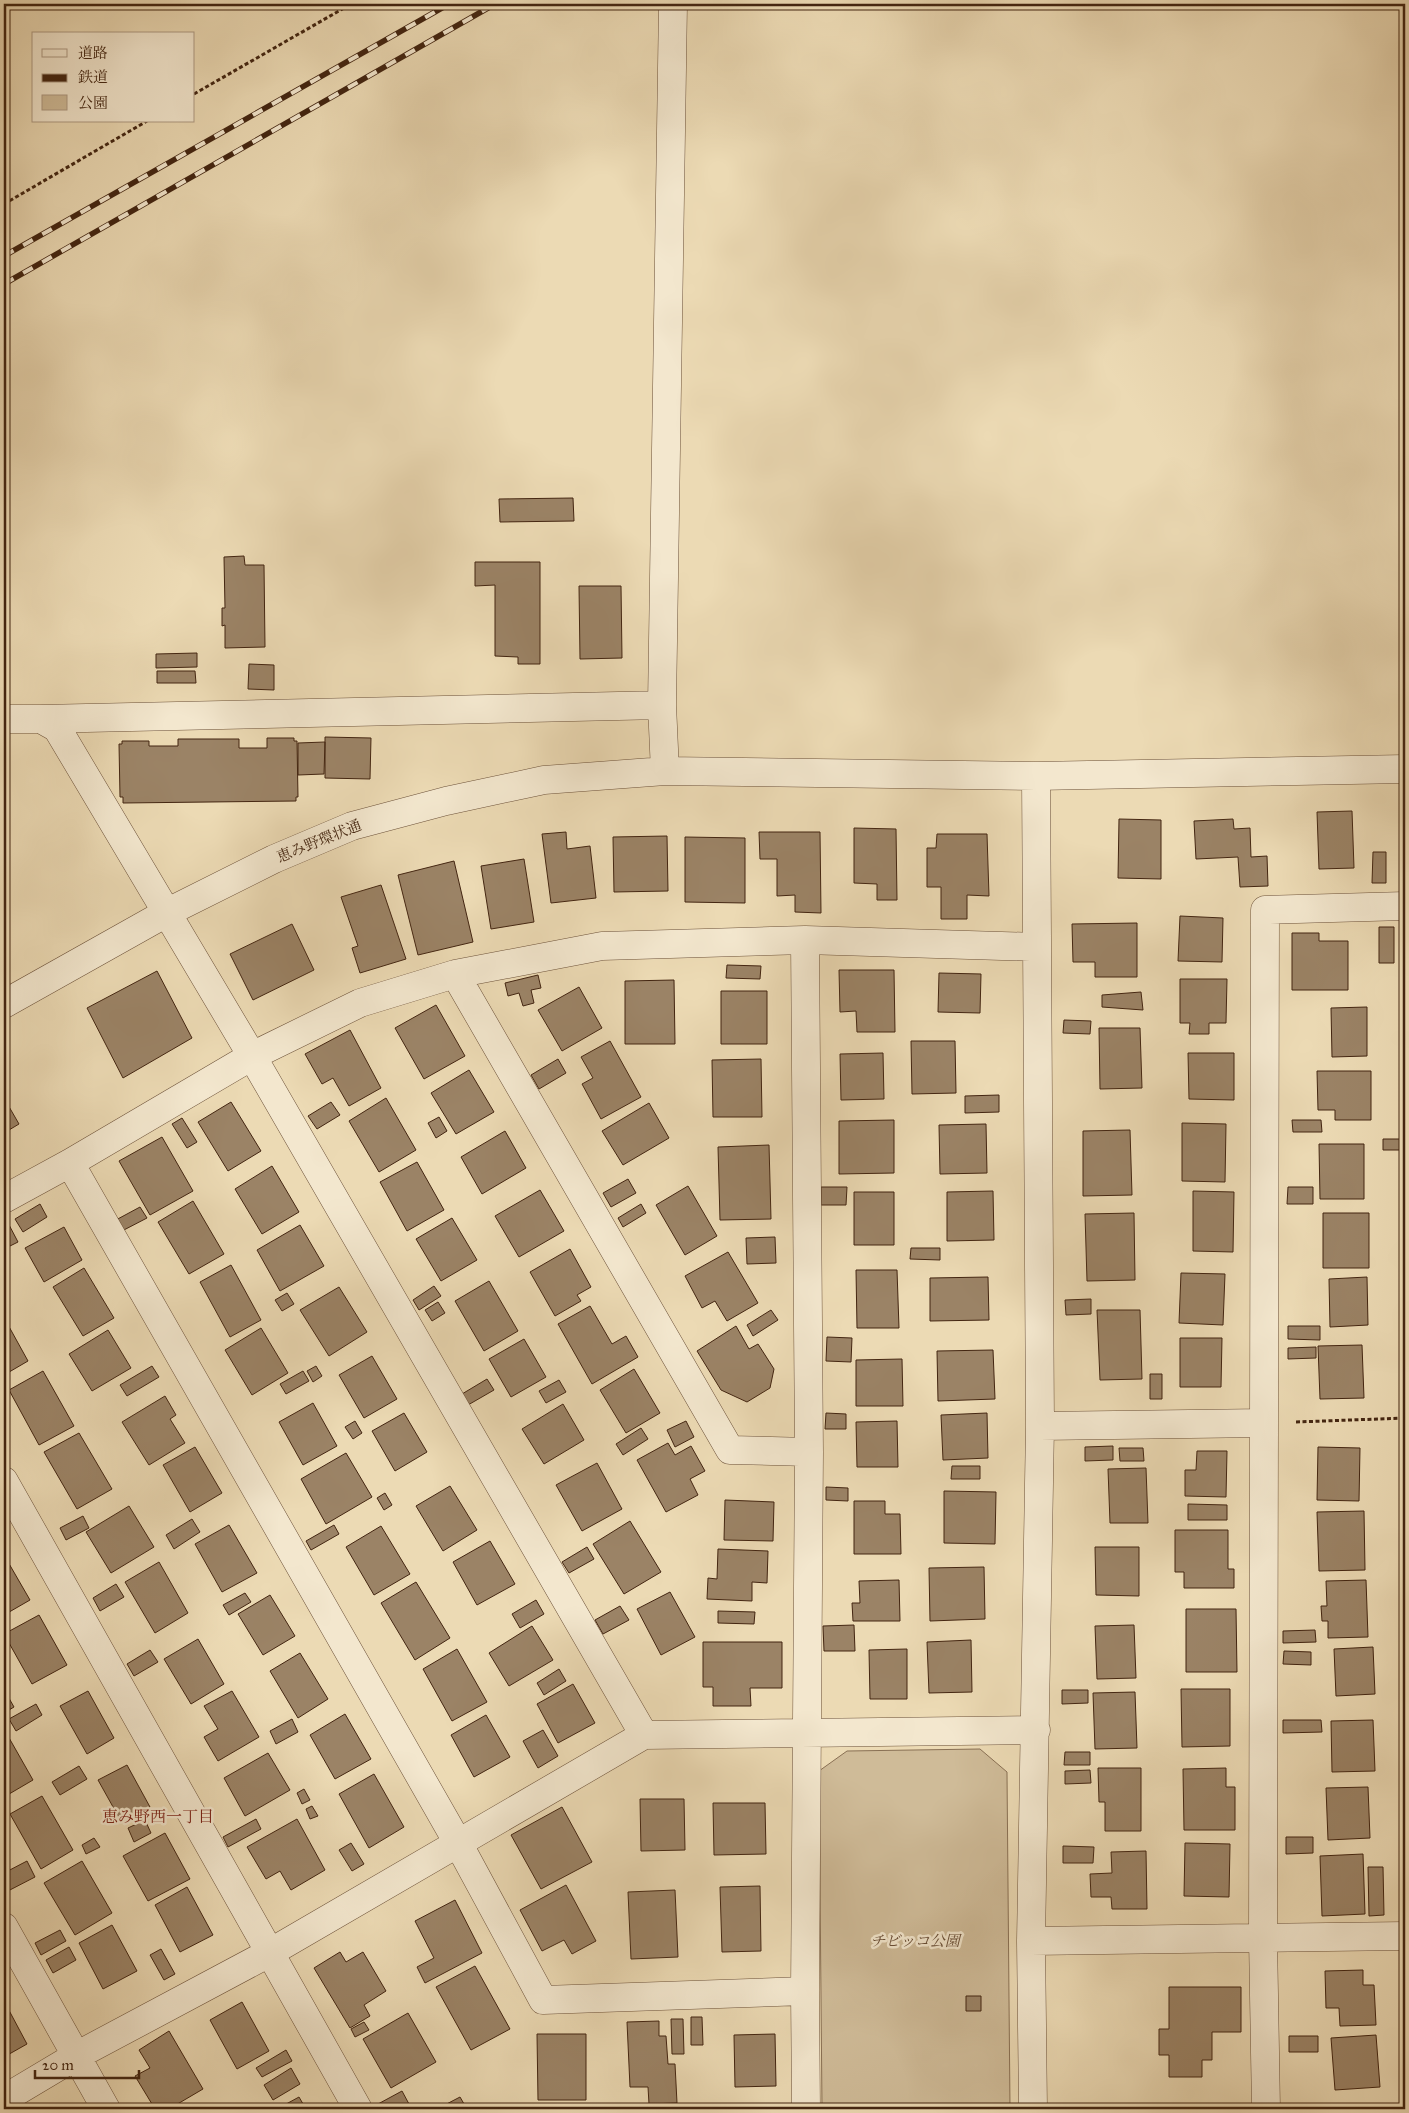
<svg xmlns="http://www.w3.org/2000/svg" width="1409" height="2113" font-family="'IM FELL Great Primer','Noto Serif JP',serif">
<style>
.green{fill:#cfbb98;stroke:#897054}
.building{fill:#9b8366;stroke:#432511}
.lines{fill:none;stroke-linecap:round;stroke-linejoin:round}
.minor-casing{stroke:#6d523a;stroke-width:29}
.path{stroke:#432511;stroke-width:3;stroke-dasharray:4 2.5;stroke-linecap:butt}
.minor{stroke:#f3e7ce;stroke-width:28}
.rail-casing{stroke:#432511;stroke-width:5.5}
.rail{stroke:#f3e7ce;stroke-width:4;stroke-dasharray:11;stroke-linecap:butt}
.labels{text-anchor:middle;stroke-width:5;stroke-linejoin:round;paint-order:stroke}
.street-label{font-size:15px;fill:#432511;stroke:#f3e7ce}
.park-label{font-size:15px;font-style:italic;fill:#664a33;stroke:#f3e7ce}
.neighbourhood-label{font-size:16px;fill:#7a1f14;stroke:#f3e7ce}
</style>
<rect width="100%" height="100%" fill="#ecdab4"/>
<filter id="stains"><feTurbulence type="fractalNoise" baseFrequency=".004" numOctaves="4"/><feColorMatrix values="0 0 0 0 .2 0 0 0 0 .09 0 0 0 0 .02 0 0 0 .5 -.17"/></filter>
<radialGradient id="worn" r=".72"><stop offset=".6" stop-color="#630" stop-opacity="0"/><stop offset="1" stop-color="#630" stop-opacity=".3"/></radialGradient>
<path class="green" d="M980,1749L1007,1772L1010,2109H822L819,1771L847,1751Z"/>
<path class="building" d="M573,498L574,521L500,522L499,499Z
M244,556L245,565H264L265,647L225,648V625L222,626V608H225L224,557Z
M475,562H540V664H518V657L495,656V585L475,586Z
M579,586H621L622,658L580,659Z
M197,653V667L156,668V654Z
M249,664L274,665V690L248,689Z
M157,671H195L196,683H157Z
M325,737L371,738L370,779L325,778Z
M267,738H294V741H297L298,797H296V801L123,803V797H120L119,744H122V741H149V746H178V739H239V748H267Z
M325,742L324,774L298,775V743Z
M1352,811L1354,868L1319,869L1317,812Z
M1401,816H1405V860H1402Z
M1119,819L1161,820V879L1118,878Z
M1233,819L1234,829L1250,828L1251,857L1267,856L1268,886L1240,887L1238,857L1196,859L1194,821Z
M854,828L896,829L897,900H877V884L854,883Z
M566,832L567,849L590,846L596,898L551,903L542,834Z
M759,832H820L821,913L795,912V895L777,896V859H760Z
M937,834H987L989,896L967,895V919H941V887H927V848H936Z
M667,836L668,891L614,892L613,837Z
M685,837L745,838V903L685,902Z
M1373,852H1386V883H1372Z
M524,859L534,922L491,929L481,866Z
M454,861L473,942L418,955L398,875Z
M381,885L406,959L360,973L352,948L358,946L341,897Z
M1180,916L1223,918L1222,962L1178,961Z
M1137,923V977H1095V962H1073L1072,924Z
M292,924L314,970L253,1000L230,954Z
M1379,927H1394V963H1379Z
M1292,933H1319V941H1348V990H1292Z
M727,965L761,966L760,979L726,978Z
M839,970H894L895,1032H857L856,1011L840,1012Z
M157,971L192,1038L123,1078L87,1008Z
M939,973L981,974L980,1013L938,1012Z
M538,975L541,988L531,990L534,1003L523,1006L519,993L508,996L505,983Z
M1180,979H1227L1226,1023H1209V1034H1189L1190,1023H1180Z
M674,980L675,1044H625V981Z
M579,987L602,1028L562,1051L538,1010Z
M721,991H767V1044H721Z
M1141,992L1143,1010L1102,1007V995Z
M436,1005L465,1056L424,1079L395,1028Z
M1367,1007V1056L1332,1057L1331,1008Z
M1064,1020L1091,1021L1090,1034L1063,1033Z
M1099,1028H1140L1142,1088L1100,1089Z
M350,1030L381,1088L349,1106L333,1078L322,1084L305,1054Z
M610,1041L641,1097L601,1119L582,1084L593,1078L581,1057Z
M911,1041H955L956,1093L912,1094Z
M883,1053L884,1099L841,1100L840,1054Z
M1188,1053H1234V1100L1189,1099Z
M558,1059L566,1073L539,1089L531,1075Z
M761,1059L762,1117H713L712,1060Z
M469,1070L494,1112L456,1134L431,1093Z
M1317,1071H1371V1120H1335V1110H1318Z
M999,1095V1112L965,1113V1096Z
M4,1098L19,1124L4,1133Z
M386,1098L416,1150L379,1172L349,1121Z
M231,1102L261,1151L228,1171L198,1122Z
M331,1102L340,1115L317,1129L308,1116Z
M649,1103L669,1138L623,1165L602,1131Z
M439,1117L447,1131L436,1138L428,1123Z
M182,1118L197,1142L187,1148L172,1124Z
M894,1120V1173L839,1174V1121Z
M1292,1120H1321L1322,1132H1293Z
M1182,1123L1226,1124L1225,1182L1182,1181Z
M986,1124L987,1173L940,1174L939,1125Z
M1130,1130L1132,1195L1083,1196V1131Z
M505,1131L526,1168L482,1194L461,1157Z
M162,1137L193,1191L150,1215L119,1161Z
M1383,1139H1402L1401,1150H1383Z
M1319,1144H1364V1199H1320Z
M769,1145L771,1219L720,1220L718,1147Z
M417,1162L444,1210L407,1231L380,1182Z
M272,1166L299,1212L262,1234L235,1189Z
M628,1179L636,1193L611,1207L603,1193Z
M688,1186L717,1236L685,1255L656,1205Z
M821,1187H847L846,1205H821Z
M1288,1187H1313V1204H1287Z
M540,1190L564,1231L519,1257L495,1216Z
M993,1191L994,1240L947,1241V1192Z
M1193,1191L1234,1192L1233,1252L1193,1251Z
M854,1192H894V1245H854Z
M193,1201L224,1254L189,1274L158,1222Z
M40,1204L47,1217L23,1232L15,1219Z
M641,1204L646,1213L623,1227L618,1218Z
M140,1207L147,1218L120,1232L114,1221Z
M1134,1213L1135,1280L1087,1281L1085,1214Z
M1323,1213H1369V1268H1323Z
M452,1218L477,1260L441,1281L416,1239Z
M7,1221L18,1242L4,1249V1222Z
M300,1225L324,1266L280,1291L257,1250Z
M64,1227L82,1260L44,1282L25,1248Z
M775,1237L776,1263L747,1264L746,1238Z
M911,1248H940V1260L910,1259Z
M570,1249L591,1287L577,1295L581,1301L555,1316L530,1272Z
M728,1252L758,1303L727,1321L715,1301L702,1308L685,1276Z
M231,1265L261,1320L230,1337L200,1282Z
M84,1268L114,1318L83,1336L53,1287Z
M856,1270H897L899,1328H857Z
M1181,1273L1225,1274L1223,1325L1179,1323Z
M988,1277L989,1320L930,1321V1278Z
M1367,1277L1368,1325L1330,1327L1329,1279Z
M489,1281L518,1331L484,1351L455,1301Z
M434,1286L441,1296L419,1310L413,1300Z
M339,1287L367,1332L329,1356L300,1310Z
M287,1293L294,1304L282,1311L275,1300Z
M1091,1299V1314L1066,1315L1065,1300Z
M438,1302L445,1313L432,1321L425,1310Z
M590,1306L612,1344L626,1336L638,1357L592,1384L558,1324Z
M771,1310L778,1320L753,1336L747,1325Z
M1097,1310H1140L1142,1379L1100,1380Z
M7,1323L28,1361L4,1375V1325Z
M736,1326L749,1349L758,1344L774,1369L770,1388L747,1402L721,1390L697,1351Z
M1288,1326H1320V1340L1288,1339Z
M261,1328L288,1373L252,1395L225,1350Z
M108,1330L131,1368L92,1391L69,1354Z
M827,1337L852,1338L851,1362L826,1361Z
M1180,1338H1222L1221,1387H1180Z
M524,1339L546,1377L511,1397L489,1359Z
M1362,1345L1364,1398L1320,1399L1318,1346Z
M1316,1347V1358L1288,1359V1348Z
M1402,1349H1405V1392H1402Z
M993,1350L995,1399L938,1401L937,1351Z
M372,1356L397,1399L364,1418L339,1375Z
M902,1359L903,1406H856V1360Z
M152,1366L159,1377L127,1396L120,1385Z
M316,1366L322,1376L313,1382L307,1371Z
M634,1369L660,1413L626,1433L600,1390Z
M43,1371L74,1426L39,1445L9,1390Z
M303,1371L309,1381L286,1394L280,1384Z
M1150,1374H1162V1399H1150Z
M487,1379L494,1390L468,1405L462,1394Z
M559,1380L566,1392L546,1403L539,1391Z
M165,1396L176,1415L170,1419L185,1443L149,1465L122,1422Z
M313,1403L337,1446L303,1465L279,1422Z
M563,1404L584,1440L544,1464L522,1429Z
M404,1413L427,1452L395,1471L372,1431Z
M826,1413L846,1414V1429H825Z
M987,1413L988,1458L943,1460L941,1415Z
M355,1421L362,1433L353,1439L345,1427Z
M686,1421L694,1437L675,1447L667,1430Z
M897,1421L898,1467H857L856,1422Z
M641,1428L648,1439L623,1455L616,1444Z
M79,1433L112,1489L77,1509L44,1452Z
M668,1443L675,1455L691,1446L705,1471L690,1479L698,1495L666,1512L637,1460Z
M1113,1446V1460L1085,1461V1447Z
M195,1447L222,1493L190,1512L163,1465Z
M1318,1447L1360,1448L1359,1501L1317,1500Z
M1119,1448H1143L1144,1461H1120Z
M1197,1451H1227L1226,1497L1185,1496V1470H1196Z
M346,1453L372,1497L326,1524L301,1479Z
M597,1463L622,1509L582,1531L556,1485Z
M952,1466H980V1479H951Z
M1146,1468L1148,1523H1110L1108,1469Z
M450,1486L477,1530L443,1551L416,1506Z
M826,1487L848,1488V1501L826,1500Z
M944,1491L996,1492L995,1544L944,1543Z
M385,1493L392,1505L384,1510L377,1498Z
M725,1500L774,1502L773,1541L724,1540Z
M854,1501H885V1514H900L901,1554H854Z
M1188,1504L1227,1505V1520H1188Z
M129,1506L154,1547L111,1573L86,1532Z
M1364,1511L1365,1570L1319,1571L1317,1512Z
M83,1516L89,1528L66,1540L60,1528Z
M192,1519L200,1532L174,1549L166,1535Z
M630,1521L661,1572L624,1594L593,1544Z
M229,1525L257,1573L222,1592L195,1544Z
M334,1525L339,1534L311,1550L306,1541Z
M381,1526L410,1574L374,1595L346,1547Z
M1175,1530H1228V1569H1234V1588H1184V1572H1175Z
M490,1541L515,1584L477,1605L453,1562Z
M587,1547L594,1559L569,1573L562,1562Z
M1095,1547H1139V1596L1096,1595Z
M718,1549L768,1551L767,1583L752,1582V1601L707,1599L708,1578L717,1579Z
M4,1555L30,1600L4,1615Z
M159,1562L188,1613L155,1633L125,1582Z
M984,1567L985,1619L930,1621L929,1568Z
M899,1580L900,1621H853L852,1603H860L859,1581Z
M1366,1580L1368,1637L1328,1638V1621H1322L1321,1606H1327L1326,1581Z
M416,1582L450,1638L415,1660L381,1603Z
M116,1584L124,1597L100,1611L93,1598Z
M670,1592L695,1637L661,1655L637,1609Z
M245,1593L251,1602L229,1615L223,1605Z
M270,1595L295,1636L263,1655L238,1614Z
M536,1600L544,1614L520,1628L512,1614Z
M620,1606L629,1620L603,1634L595,1620Z
M1186,1609H1236L1237,1672H1186Z
M718,1611L755,1612L754,1624L718,1623Z
M39,1615L67,1665L32,1684L4,1634Z
M854,1625L855,1651H824L823,1626Z
M1134,1625L1136,1678L1097,1679L1095,1626Z
M532,1626L553,1660L509,1686L489,1653Z
M1315,1630L1316,1642L1283,1643V1631Z
M198,1639L224,1684L191,1704L164,1659Z
M971,1640L972,1692L929,1693L927,1642Z
M703,1642H782V1688H750L751,1706H713V1687H703Z
M1373,1647L1375,1694L1336,1696L1334,1649Z
M457,1649L487,1702L452,1721L423,1669Z
M907,1649V1699H870L869,1650Z
M150,1650L158,1662L134,1676L127,1664Z
M1284,1651L1311,1652V1665L1283,1664Z
M300,1653L328,1699L298,1718L270,1671Z
M559,1669L566,1681L544,1695L537,1683Z
M573,1684L595,1723L558,1743L537,1704Z
M1181,1689H1230V1746L1182,1747Z
M1062,1690H1088V1703L1062,1704Z
M88,1691L114,1738L87,1754L60,1706Z
M232,1691L259,1737L218,1761L204,1737L218,1729L204,1706Z
M1135,1692L1137,1748L1095,1749L1093,1693Z
M6,1693L14,1707L4,1713V1694Z
M36,1704L42,1715L16,1731L9,1719Z
M345,1714L371,1759L335,1779L310,1735Z
M486,1715L510,1757L474,1777L451,1735Z
M292,1719L298,1732L276,1744L270,1731Z
M1283,1720H1321L1322,1732L1283,1733Z
M1373,1720L1375,1771L1332,1772L1331,1721Z
M4,1729L33,1780L4,1797Z
M543,1730L558,1756L538,1768L523,1741Z
M1065,1752H1090V1765H1064Z
M268,1753L290,1790L245,1816L224,1778Z
M127,1765L150,1807L122,1823L98,1780Z
M79,1766L87,1779L60,1795L52,1782Z
M1098,1768H1141V1831H1105V1802H1099Z
M1226,1768V1787H1235V1830H1184L1183,1769Z
M1090,1770L1091,1783L1065,1784V1771Z
M374,1774L404,1827L369,1848L339,1794Z
M1368,1787L1370,1838L1328,1840L1326,1788Z
M304,1789L310,1800L302,1804L297,1793Z
M42,1796L73,1850L41,1869L10,1814Z
M640,1799H684L685,1850L641,1851Z
M713,1803H765L766,1854L714,1855Z
M312,1806L318,1816L310,1819L306,1809Z
M562,1807L592,1862L541,1889L511,1835Z
M256,1819L261,1829L228,1847L223,1837Z
M297,1819L325,1870L291,1890L280,1871L266,1879L247,1847Z
M145,1820L151,1833L134,1842L128,1828Z
M165,1833L190,1879L148,1901L123,1856Z
M1286,1837H1313V1853L1286,1854Z
M94,1838L100,1847L86,1854L82,1845Z
M351,1843L364,1864L352,1871L339,1850Z
M1185,1843L1230,1844L1229,1897L1184,1896Z
M1063,1846L1094,1847L1093,1863H1063Z
M1146,1851L1147,1909H1112L1111,1897H1091L1090,1874L1112,1873L1111,1852Z
M1363,1854L1365,1914L1322,1916L1320,1856Z
M27,1861L35,1877L6,1892L4,1887V1873Z
M82,1861L112,1913L75,1935L44,1883Z
M1368,1867H1383L1384,1915L1369,1916Z
M566,1885L596,1941L572,1954L564,1940L542,1951L520,1910Z
M760,1886L761,1951L722,1952L720,1887Z
M187,1887L213,1935L180,1952L155,1905Z
M675,1890L678,1957L631,1959L628,1892Z
M455,1900L482,1953L425,1983L417,1967L434,1958L415,1921Z
M112,1925L137,1971L103,1989L79,1943Z
M60,1930L66,1941L41,1955L35,1943Z
M69,1947L76,1960L53,1973L46,1960Z
M161,1949L175,1974L164,1980L150,1955Z
M340,1952L346,1962L363,1952L386,1991L364,2005L370,2016L350,2028L314,1968Z
M475,1966L510,2029L471,2050L436,1987Z
M1363,1970V1985H1374L1376,2025L1340,2026L1339,2008H1326L1325,1971Z
M1169,1987H1241V2032H1212V2060H1202V2077H1169V2055H1159V2029H1169Z
M966,1996H981V2011H966Z
M4,2001L27,2044L4,2057Z
M242,2002L269,2051L237,2069L210,2020Z
M408,2013L436,2062L391,2088L363,2039Z
M691,2017H702L703,2045H691Z
M671,2019H683L684,2054H672Z
M659,2021V2036H666L668,2064H675L677,2103L649,2104L648,2087H630L627,2022Z
M364,2022L369,2030L355,2037L351,2029Z
M169,2031L203,2089L169,2109H155L135,2076L150,2068L139,2050Z
M537,2034H586V2100H538Z
M775,2034L776,2086L735,2087L734,2035Z
M1376,2035L1380,2087L1335,2090L1331,2038Z
M1289,2036H1318V2052H1289Z
M286,2050L292,2061L262,2077L256,2068Z
M291,2068L300,2084L273,2100L264,2085Z
M402,2091L409,2104L399,2109H380L378,2104Z
M299,2097L306,2109H277Z
M460,2097L467,2109H437Z"/>
<g class="lines">
<g class="minor-casing">
<path id="minor" d="M4,719H41L57,728L252,1056L644,1735
M41,719L662,705
M665,771L662,705L673,4
M805,940L809,1452L805,1991L806,2109
M455,974L730,1450L809,1452
M4,1004L168,912L274,859L352,826L446,801L544,780L665,771L1036,776L1405,769
M70,1163L458,1843L543,2000L805,1991
M4,1199L70,1163L252,1056L360,1003L455,974L602,946L805,940L1037,947
M1040,1426L1264,1423
M4,1481L358,2109
M4,1927L106,2109
M1031,1941L1405,1936
M4,2099L76,2056L271,1952L644,1735L1036,1730
M1033,2109L1031,1941L1040,1426L1036,776
M1266,2109L1263,1938L1265,910L1405,906"/>
</g>
<path class="path" d="M194,94L351,4
M4,204L147,121
M1296,1422L1405,1418"/>
<use href="#minor" class="minor"/>
<g class="rail-casing">
<path id="rail" d="M4,256L449,4
M4,284L495,4"/>
</g>
<use href="#rail" class="rail"/>
</g>
<g class="labels">
<g class="street-label">
<text transform="translate(319 841) rotate(-22)" y="5">恵み野環状通</text>
</g>
<g class="park-label">
<text x="915" y="1946">チビッコ公園</text>
</g>
<g class="neighbourhood-label">
<text x="158" y="1822">恵み野西一丁目</text>
</g>
</g>
<rect width="1409" height="2113" fill="none" stroke="#ecdab4" stroke-width="20"/>
<rect x="5" y="5" width="1399" height="2103" fill="none" stroke="#432511" stroke-width="2.5"/>
<rect x="10" y="10" width="1389" height="2093" fill="none" stroke="#432511"/>
<rect x="32" y="32" width="162" height="90" fill="#f3e7ce" stroke="#ad9982"/>
<rect x="42" y="49" width="25" height="8" fill="#f3e7ce" stroke="#ad9982"/>
<text x="78" y="58" font-size="15" fill="#432511">道路</text>
<rect x="42" y="74" width="25" height="8" fill="#432511" stroke="#ad9982"/>
<text x="78" y="82" font-size="15" fill="#432511">鉄道</text>
<rect x="42" y="95" width="25" height="15" fill="#cfbb98" stroke="#ad9982"/>
<text x="78" y="108" font-size="15" fill="#432511">公園</text>
<path d="M35 2070v8h104v-8" fill="none" stroke="#432511" stroke-width="2.5"/>
<text x="42" y="2070" font-size="15" fill="#432511" stroke="#f3e7ce" stroke-width="4" paint-order="stroke">20 m</text>
<rect width="100%" height="100%" filter="url(#stains)"/>
<rect width="100%" height="100%" fill="url(#worn)"/>
</svg>
